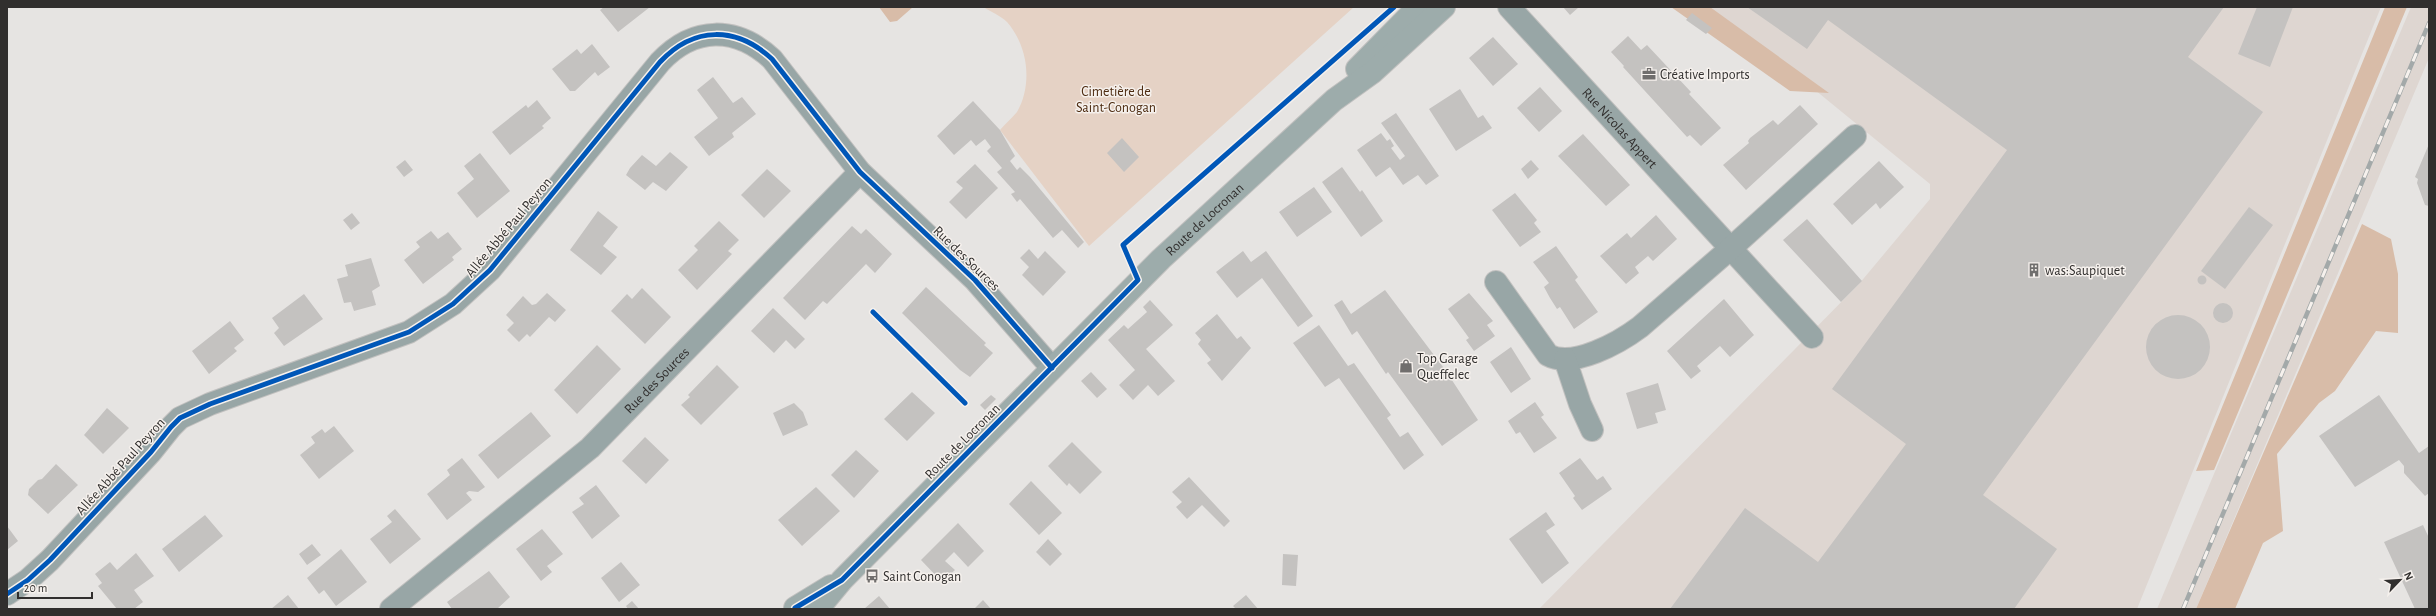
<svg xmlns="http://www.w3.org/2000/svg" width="2436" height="616" font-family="'Alegreya Sans',sans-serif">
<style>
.built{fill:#ded6d1}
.green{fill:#e5d2c5}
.forest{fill:#d8bca8}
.building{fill:#c4c2c0}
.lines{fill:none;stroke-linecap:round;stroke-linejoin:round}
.minor-casing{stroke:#c1c0bf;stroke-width:24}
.secondary-casing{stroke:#c1c0bf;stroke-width:24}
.minor{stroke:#98a6a6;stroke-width:22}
.secondary{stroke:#9dacab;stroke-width:22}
.rail-casing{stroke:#a3a9a9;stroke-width:4.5}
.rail{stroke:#f6f1ed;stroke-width:3;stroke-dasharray:9;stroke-linecap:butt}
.cycleway-casing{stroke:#f6f1ed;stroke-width:8}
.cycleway{stroke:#0057b8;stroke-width:5}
.labels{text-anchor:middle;stroke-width:3;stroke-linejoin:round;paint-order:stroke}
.poi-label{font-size:14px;fill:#312f2e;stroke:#f6f1ed;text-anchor:start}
.park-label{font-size:14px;fill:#4d2b10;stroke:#f6f1ed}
.street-label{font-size:14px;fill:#312f2e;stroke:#f6f1ed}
</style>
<rect width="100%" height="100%" fill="#e6e4e2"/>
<path class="built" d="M1684,7H2381L2137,609H1539L1859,284L1930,199V184L1804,81Z
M2411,7H2429V58L2196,609H2157Z"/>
<path class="green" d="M983,7H1354L1089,246L1000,130C1005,124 1012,118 1017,112C1033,84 1028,46 1007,22C1001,16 990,11 983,7Z"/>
<path class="forest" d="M879,7H913L897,21L890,22Z
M1671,7H1710L1829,93L1790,91Z
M2385,7H2407L2214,470L2196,471Z
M2362,224L2391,239L2398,274V333L2376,331L2335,391L2319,403L2277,454L2283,531L2263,543L2235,609H2196Z"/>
<path class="building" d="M604,7H650L618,32L600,10Z
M1563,7H1579L1570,15Z
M1747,7H2224L2188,57L2263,112L1983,495L2057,549L2014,609H1670L1745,508L1818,562L1906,444L1832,389L2007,150L1828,20L1807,49Z
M2257,7H2293L2270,67L2238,54Z
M1692,13L1712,28L1706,34L1686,20Z
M1628,36L1641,50L1647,45L1691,92L1689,94L1721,128L1701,146L1690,135L1687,137L1623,67L1624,66L1611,52Z
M1493,37L1518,64L1493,86L1469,58Z
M592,44L610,67L598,76L595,72L575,91H570L552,69L577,49L581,54Z
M713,77L733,103L742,97L756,114L732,133L734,137L709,156L694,137L718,118L697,90Z
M1540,87L1562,111L1539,132L1517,108Z
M1460,89L1478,118L1483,115L1492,128L1456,151L1429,109Z
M537,100L551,118L542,126L544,128L510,155L492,132L526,105L528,108Z
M973,101L1000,130L1015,156L1010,161L1017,170L1020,167L1030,177L1084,242L1078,248L1062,230L1053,238L1020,199L1017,202L1011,194L1015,192L997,172L1002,168L987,151L991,147L985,139L976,146L971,140L954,155L937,136Z
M1800,105L1818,124L1746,190L1723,165L1749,143L1748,141L1750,138L1773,120L1778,125Z
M1396,113L1439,176L1426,185L1418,175L1403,185L1390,167L1376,177L1357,150L1381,133L1387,141L1390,139L1394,146L1391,148L1400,160L1405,156L1381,123Z
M1583,134L1630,185L1606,206L1558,156Z
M1122,138L1139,157L1124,172L1107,153Z
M2429,144V206L2425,205L2417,183L2418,179L2415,177Z
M670,152L688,167L666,191L653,182L645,190L626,175L630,168L642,155L656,166Z
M480,153L510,191L477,218L457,193L474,179L464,166Z
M405,160L413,170L404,177L396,167Z
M1531,160L1539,169L1528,179L1521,169Z
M1879,161L1904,187L1880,209L1876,203L1852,225L1833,204Z
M975,164L998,188L966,219L949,202L963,188L956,182Z
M1342,167L1360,192L1362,190L1383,221L1361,237L1322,182Z
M767,169L791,191L764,218L741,195Z
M1314,187L1332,212L1297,237L1279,212Z
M1515,193L1537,220L1534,223L1541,232L1520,247L1492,210Z
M2249,207L2273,225L2225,289L2201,271Z
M598,211L618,227L603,246L617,257L601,275L570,250Z
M352,213L360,223L351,230L343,220Z
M1656,215L1677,239L1653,261L1648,256L1635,267L1639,273L1626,284L1600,256L1627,233L1631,238Z
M1807,219L1862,281L1841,302L1783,240Z
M719,221L739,240L728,251L732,254L697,290L678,270L698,250L694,246Z
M852,226L861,234L866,229L892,254L875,273L866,264L827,304L823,301L805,320L783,298Z
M431,231L438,239L448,232L462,249L452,257L454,260L423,284L404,260L420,247L416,242Z
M1556,246L1578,277L1575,280L1598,312L1574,329L1560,307L1557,309L1550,298L1544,287L1549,283L1533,262Z
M1029,249L1038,259L1045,251L1066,272L1043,296L1022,275L1029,267L1020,258Z
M1243,251L1251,262L1266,251L1313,316L1298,327L1262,278L1237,298L1216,272Z
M371,258L380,286L372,291L376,305L354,311L351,302L344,303L337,279L348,276L345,265Z
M2197.5 280a4.5 4.5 0 1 1 9 0a4.5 4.5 0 1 1-9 0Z
M926,287L986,343L984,345L993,353L970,377L960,370L902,313Z
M642,288L671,317L645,344L611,311L627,294L632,299Z
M1385,290L1446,371L1478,420L1442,446L1388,372L1386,374L1357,331L1352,335L1334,305L1342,300L1351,314Z
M547,293L566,310L555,322L549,317L530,337L527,334L519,342L507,330L514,323L506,315L523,296L532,305L536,304Z
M1469,293L1493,321L1487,325L1495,336L1474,351L1466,340L1469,338L1448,309Z
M304,294L323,319L284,346L274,333L279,328L272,318Z
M1724,299L1754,335L1730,357L1720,346L1697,366L1701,371L1691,379L1667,351Z
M1150,300L1173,325L1146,349L1175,381L1158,396L1148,385L1133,400L1119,385L1135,370L1108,340L1124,325L1128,329L1147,312L1143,307Z
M2213 313a10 10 0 1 1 20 0a10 10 0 1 1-20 0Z
M773,308L805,339L795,349L786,340L774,353L751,331Z
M1217,314L1237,339L1241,336L1251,348L1222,381L1207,363L1211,360L1198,344L1201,340L1195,333Z
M2146 347a32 32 0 1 1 64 0a32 32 0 1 1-64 0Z
M230,321L244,340L234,348L237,351L209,374L192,351Z
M1319,325L1348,366L1354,363L1391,415L1387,418L1400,437L1408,432L1424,455L1404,470L1339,378L1325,387L1293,343Z
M597,345L621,369L577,414L554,390Z
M1511,347L1531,379L1511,393L1490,362Z
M717,365L739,387L701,425L681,405L690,397L688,395Z
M1091,372L1107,389L1097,398L1081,381Z
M1658,383L1666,410L1655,413L1658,423L1637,429L1626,393Z
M912,392L935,413L907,441L884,419Z
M991,395L996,399L985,410L980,405Z
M2379,395L2419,453L2429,446V493L2425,496L2404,473V466L2399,460L2355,487L2319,436Z
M1535,402L1544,415L1541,417L1557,438L1534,453L1520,432L1516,434L1508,421Z
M794,403L803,412L808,425L783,436L773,413Z
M107,408L129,428L103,454L84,435Z
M531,412L551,436L498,479L478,455Z
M334,426L354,451L319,479L300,455L315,443L311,437L322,429L325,433Z
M645,437L669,460L646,484L622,461Z
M1072,442L1102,472L1080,494L1069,483L1067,486L1048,466Z
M856,450L879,471L854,498L831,475Z
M462,458L485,487L478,492L469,491L466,493L472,500L447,520L427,494L450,475L447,470Z
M1580,458L1597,480L1603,476L1612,489L1582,510L1573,498L1575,496L1559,473Z
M56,464L78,485L48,514L28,495L29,489L38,480L42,479Z
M1189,477L1230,521L1224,527L1202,505L1187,519L1176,507L1182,502L1172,492Z
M1031,481L1062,513L1039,535L1009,504Z
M596,485L620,516L592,539L572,512L584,504L579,498Z
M816,487L840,511L802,546L778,520Z
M395,509L421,539L390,564L370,539L392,522L387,516Z
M1546,512L1555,525L1546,531L1569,563L1542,584L1509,539Z
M205,515L223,536L179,572L162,549Z
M958,523L984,551L968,567L954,552L945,561L955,570L942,582L921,560Z
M2423,525L2429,538V609H2415L2384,542Z
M7,526L18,541L7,550Z
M542,529L563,554L547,566L552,572L541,581L516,549Z
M1048,539L1062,554L1050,566L1036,552Z
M312,544L321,555L307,565L299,554Z
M341,549L367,582L336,606L324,590L319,594L307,578Z
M136,553L154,576L134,590L143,602L134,609H117L98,586L102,583L95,574L110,562L117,570Z
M1283,554L1298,555L1296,586L1282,585Z
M621,562L640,585L619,602L601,578Z
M489,571L510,597L497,609H452L447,602Z
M288,595L299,609H271Z
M1246,595L1258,609H1236L1233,606Z
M879,596L890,609H864Z
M983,600L991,609H974Z
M632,601L639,609H628L626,606Z"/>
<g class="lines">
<g class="minor-casing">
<g id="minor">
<path id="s1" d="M1509,7L1812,337"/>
<path d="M1496,282L1548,355C1573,369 1620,342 1640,327L1730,249L1855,136"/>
<path d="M1565,359L1580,404L1592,430"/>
<path d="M7,594L28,580L50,560L151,452L171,427L180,418L210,404L409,332L453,304L490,270L660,62C694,26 736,26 772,59L860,172L975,280L1052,368"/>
<path id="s2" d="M391,609L590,448L860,172"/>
</g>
</g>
<g class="secondary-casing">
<g id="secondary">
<path d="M1357,69L1418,7"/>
<path d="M795,608L831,586"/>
<path id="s3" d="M818,609L842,580L1161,259L1334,100L1373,72L1444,7"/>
</g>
</g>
<use href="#minor" class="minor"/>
<use href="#secondary" class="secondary"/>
<g class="rail-casing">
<path id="rail" d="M2183,609L2429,23"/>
</g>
<use href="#rail" class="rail"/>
<g class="cycleway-casing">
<path id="cycleway" d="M873,312L965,403
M7,594L28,580L50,560L151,452L171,427L180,418L210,404L409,332L453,304L490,270L660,62C694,26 736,26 772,59L860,172L975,280L1052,368
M795,608L842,580L1138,280L1123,245L1394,7"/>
</g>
<use href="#cycleway" class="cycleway"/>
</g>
<defs>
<g id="office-bare" transform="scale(1.08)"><path d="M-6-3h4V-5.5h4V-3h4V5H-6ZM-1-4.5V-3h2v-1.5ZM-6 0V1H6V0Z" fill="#706e6d" stroke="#f6f1ed" stroke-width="2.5" paint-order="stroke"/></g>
<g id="building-bare" transform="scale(1.08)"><path d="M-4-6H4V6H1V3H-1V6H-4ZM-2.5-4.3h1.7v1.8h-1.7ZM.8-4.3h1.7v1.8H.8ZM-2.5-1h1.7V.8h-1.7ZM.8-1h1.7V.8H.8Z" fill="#706e6d" stroke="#f6f1ed" stroke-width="2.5" paint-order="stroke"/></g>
<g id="shop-bare" transform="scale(1.08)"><path d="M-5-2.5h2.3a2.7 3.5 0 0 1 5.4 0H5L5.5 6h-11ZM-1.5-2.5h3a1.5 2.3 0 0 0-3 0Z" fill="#706e6d" stroke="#f6f1ed" stroke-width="2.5" paint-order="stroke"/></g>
<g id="bus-bare" transform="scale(1.08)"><path d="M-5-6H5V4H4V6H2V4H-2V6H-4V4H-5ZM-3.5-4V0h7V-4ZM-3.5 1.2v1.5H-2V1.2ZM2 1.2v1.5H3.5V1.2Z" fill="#706e6d" stroke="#f6f1ed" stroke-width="2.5" paint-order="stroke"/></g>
</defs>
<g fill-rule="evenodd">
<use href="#office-bare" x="1649" y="74"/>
<use href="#building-bare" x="2034" y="270"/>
<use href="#shop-bare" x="1406" y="366"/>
<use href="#bus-bare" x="872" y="576"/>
</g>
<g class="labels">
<g class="poi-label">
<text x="1660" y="79">Créative Imports</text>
<text x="2045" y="275">was:Saupiquet</text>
<text x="1417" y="363">Top Garage<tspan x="1417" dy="16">Queffelec</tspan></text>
<text x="883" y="581">Saint Conogan</text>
</g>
<g class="park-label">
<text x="1116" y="96">Cimetière de<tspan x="1116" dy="16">Saint-Conogan</tspan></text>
</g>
<g class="street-label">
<text dy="5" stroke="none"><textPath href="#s1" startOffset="164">Rue Nicolas Appert</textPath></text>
<text dy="5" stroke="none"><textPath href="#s3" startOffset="549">Route de Locronan</textPath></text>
<text transform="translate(508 227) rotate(-50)" y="5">Allée Abbé Paul Peyron</text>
<text transform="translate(967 258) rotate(44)" y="5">Rue des Sources</text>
<text dy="5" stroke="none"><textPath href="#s2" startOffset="351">Rue des Sources</textPath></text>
<text transform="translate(962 441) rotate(-45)" y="5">Route de Locronan</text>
<text transform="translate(120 466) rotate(-48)" y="5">Allée Abbé Paul Peyron</text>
</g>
</g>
<rect width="2436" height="616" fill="none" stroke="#312f2e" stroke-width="16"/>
<g transform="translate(2400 580) rotate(65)" stroke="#f6f1ed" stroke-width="3" paint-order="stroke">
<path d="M0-3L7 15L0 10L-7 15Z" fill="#312f2e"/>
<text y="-6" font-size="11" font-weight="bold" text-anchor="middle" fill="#312f2e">N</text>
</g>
<path d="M18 592v6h74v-6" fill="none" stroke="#312f2e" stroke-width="2"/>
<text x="24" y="592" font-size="12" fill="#312f2e" stroke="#f6f1ed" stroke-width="3" paint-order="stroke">20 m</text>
</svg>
